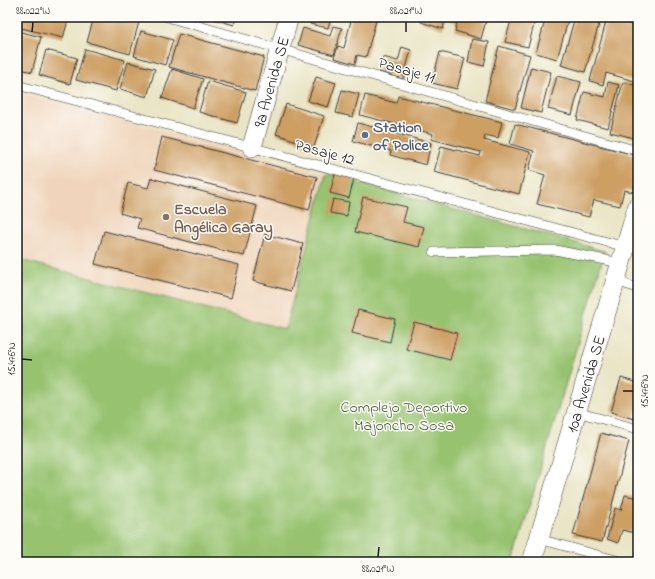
<svg xmlns="http://www.w3.org/2000/svg" width="655" height="579" font-family="'Indie Flower',sans-serif">
<style>
.built{fill:#f0d5bc}
.green{fill:#97c370;stroke:#5a7046}
.building{fill:#cd9f64}
.lines{fill:none;stroke-linecap:round;stroke-linejoin:round}
.service-casing{stroke:#3b3a36;stroke-width:10}
.minor-casing{stroke:#3b3a36;stroke-width:20}
.service{stroke:#fff;stroke-width:9}
.minor{stroke:#fff;stroke-width:19}
.ticks{fill:none;stroke:#1c1c1c;stroke-width:1.5}
.service-dot{fill:#5c6f8a;stroke:#fdfcf7;stroke-width:1.5}
.education-dot{fill:#8d6e63;stroke:#fdfcf7;stroke-width:1.5}
.labels{text-anchor:middle;stroke-width:3;stroke-linejoin:round;paint-order:stroke}
.street-label{font-size:16px;fill:#1c1c1c;stroke:#fdfcf7}
.service-label{font-size:16px;font-weight:bold;fill:#4e5e75;stroke:#fdfcf7;text-anchor:start}
.education-label{font-size:16px;font-weight:bold;fill:#785e54;stroke:#fdfcf7;text-anchor:start}
.park-label{font-size:16px;fill:#4d5f3e;stroke:#fdfcf7}
.neatline{fill:none;stroke:#1c1c1c;stroke-width:1.5}
.ticks-label{font-size:10px;text-anchor:middle;fill:#1c1c1c}
</style>
<rect width="100%" height="100%" fill="#fdfcf7"/>
<filter id="ink" filterUnits="userSpaceOnUse"><feTurbulence type="fractalNoise" baseFrequency=".025" numOctaves="2"/><feDisplacementMap in="SourceGraphic" scale="8" xChannelSelector="R" yChannelSelector="G"/><feConvolveMatrix kernelMatrix="1 2 1 2 8 2 1 2 1" color-interpolation-filters="sRGB"/></filter>
<filter id="wash" filterUnits="userSpaceOnUse"><feTurbulence type="fractalNoise" baseFrequency=".012" numOctaves="4" result="noise"/><feDisplacementMap in="SourceGraphic" scale="16" xChannelSelector="R" yChannelSelector="G"/><feGaussianBlur stdDeviation="0.9" result="paint"/><feColorMatrix in="noise" values="0 0 0 0 0 0 0 0 0 0 0 0 0 0 0 0 0 1.4 0 .05"/><feComposite in="paint" operator="in"/></filter>
<g filter="url(#wash)">
<rect width="100%" height="100%" fill="#eae5c6"/>
<path class="built" d="M18,93L326,174L285,329L17,259Z"/>
<path class="green" d="M326,174L605,251L513,562H17V259L285,329Z"/>
<g id="blocks">
<path class="building" d="M17,17H69L63,38L17,27Z
M94,17H120L139,22L130,54L87,42Z
M207,17H236L234,25Z
M312,17H331L328,28L310,24Z
M352,17H377L366,57L357,55L355,64L334,58L338,46L344,48Z
M423,17H487L481,39L455,31L457,23L445,19L443,29L421,22Z
M512,17H536L528,47L505,42Z
M546,17H569L557,59L536,53Z
M575,17H601L585,72L561,65Z
M607,18L638,26V82L606,73L603,85L590,81Z
M333,26L342,28L334,55L298,45L303,28L330,36Z
M17,31L41,37L32,72L17,68Z
M141,31L173,40L165,65L134,56Z
M179,34L264,57L255,91L169,67Z
M472,39L489,42L484,66L468,62Z
M499,46L530,55L515,109L485,101Z
M402,47L411,50L403,79L379,72L383,57L398,61Z
M85,49L125,60L116,91L76,80Z
M46,50L77,58L70,84L39,75Z
M440,52L465,58L457,89L432,83Z
M128,62L155,69L147,97L120,89Z
M531,67L551,72L541,113L521,108Z
M172,69L203,79L193,108L162,98Z
M557,76L581,82L572,115L548,109Z
M316,77L336,83L328,107L308,101Z
M208,81L246,92L237,123L199,112Z
M608,82L619,85L608,128L577,120L584,92L605,97Z
M623,82L638,86V139L610,132Z
M342,90L359,94L353,117L336,113Z
M365,95L396,103L398,96L502,122L498,138L485,135L484,140L530,152L519,194L434,172L441,146L480,156L481,152L431,139L433,134L360,115Z
M286,104L324,116L314,147L276,134Z
M358,123L431,143L426,165L390,155L391,151L353,141Z
M515,124L638,156V172L633,192L624,190L620,206L594,200L589,217L537,204L545,175L529,170L534,151L510,144Z
M162,137L317,177L309,210L154,170Z
M336,171L355,175L349,198L330,193Z
M151,178L257,206L244,256L137,228L140,219L120,213L128,183L148,188Z
M363,197L407,207L403,222L424,227L419,247L355,232Z
M333,199L349,202L347,216L330,213Z
M104,231L239,265L231,298L95,264Z
M265,234L303,244L291,291L253,281Z
M358,310L395,319L390,342L352,333Z
M414,322L457,333L450,360L406,349Z
M621,378L638,383V406L634,419L611,412Z
M601,433L629,441L602,542L573,535Z
M625,495L638,498V522L635,533L622,530L618,543L607,539L615,508L621,510Z"/>
</g>
</g>
<g filter="url(#ink)">
<use href="#blocks" fill-opacity="0" stroke="#3b3a36" stroke-width="1"/>
<g class="lines">
<g class="service-casing">
<path id="service" d="M167,17L638,151
M17,85L626,247
M434,252L555,250L621,263
M615,281L638,288
M577,412L638,429
M539,539L623,562"/>
</g>
<g class="minor-casing">
<g id="minor">
<path id="s1" d="M252,147L289,17"/>
<path id="s2" d="M532,562L638,205"/>
</g>
</g>
<use href="#service" class="service"/>
<use href="#minor" class="minor"/>
</g>
</g>
<path class="ticks" d="M32,32L33,22M406,32V22M22,359L32,360M623,391H633M378,557L379,547"/>
<circle class="service-dot" cx="365" cy="135" r="4"/>
<circle class="education-dot" cx="166" cy="217" r="4"/>
<g class="labels">
<g class="street-label">
<text transform="translate(407 69) rotate(16)" y="6">Pasaje 11</text>
<text dy="6" stroke="none"><textPath href="#s1" startOffset="68">9a Avenida SE</textPath></text>
<text transform="translate(325 151) rotate(15)" y="6">Pasaje 12</text>
<text dy="6" stroke="none"><textPath href="#s2" startOffset="186">10a Avenida SE</textPath></text>
</g>
<g class="service-label">
<text x="373" y="132">Station<tspan x="373" dy="18">of Police</tspan></text>
</g>
<g class="education-label">
<text x="174" y="214">Escuela<tspan x="174" dy="18">Angélica Garay</tspan></text>
</g>
<g class="park-label">
<text x="404" y="412">Complejo Deportivo<tspan x="404" dy="18">Majoncho Sosa</tspan></text>
</g>
</g>
<rect width="655" height="579" fill="none" stroke="#fdfcf7" stroke-width="44"/>
<rect x="22" y="22" width="611" height="535" class="neatline"/>
<g class="ticks-label">
<text x="33" y="14">88.022°W</text>
<text x="406" y="14">88.021°W</text>
<text transform="translate(11 359) rotate(-90)" y="4">15.476°N</text>
<text transform="translate(644 391) rotate(-90)" y="4">15.476°N</text>
<text x="378" y="572">88.021°W</text>
</g>
</svg>
